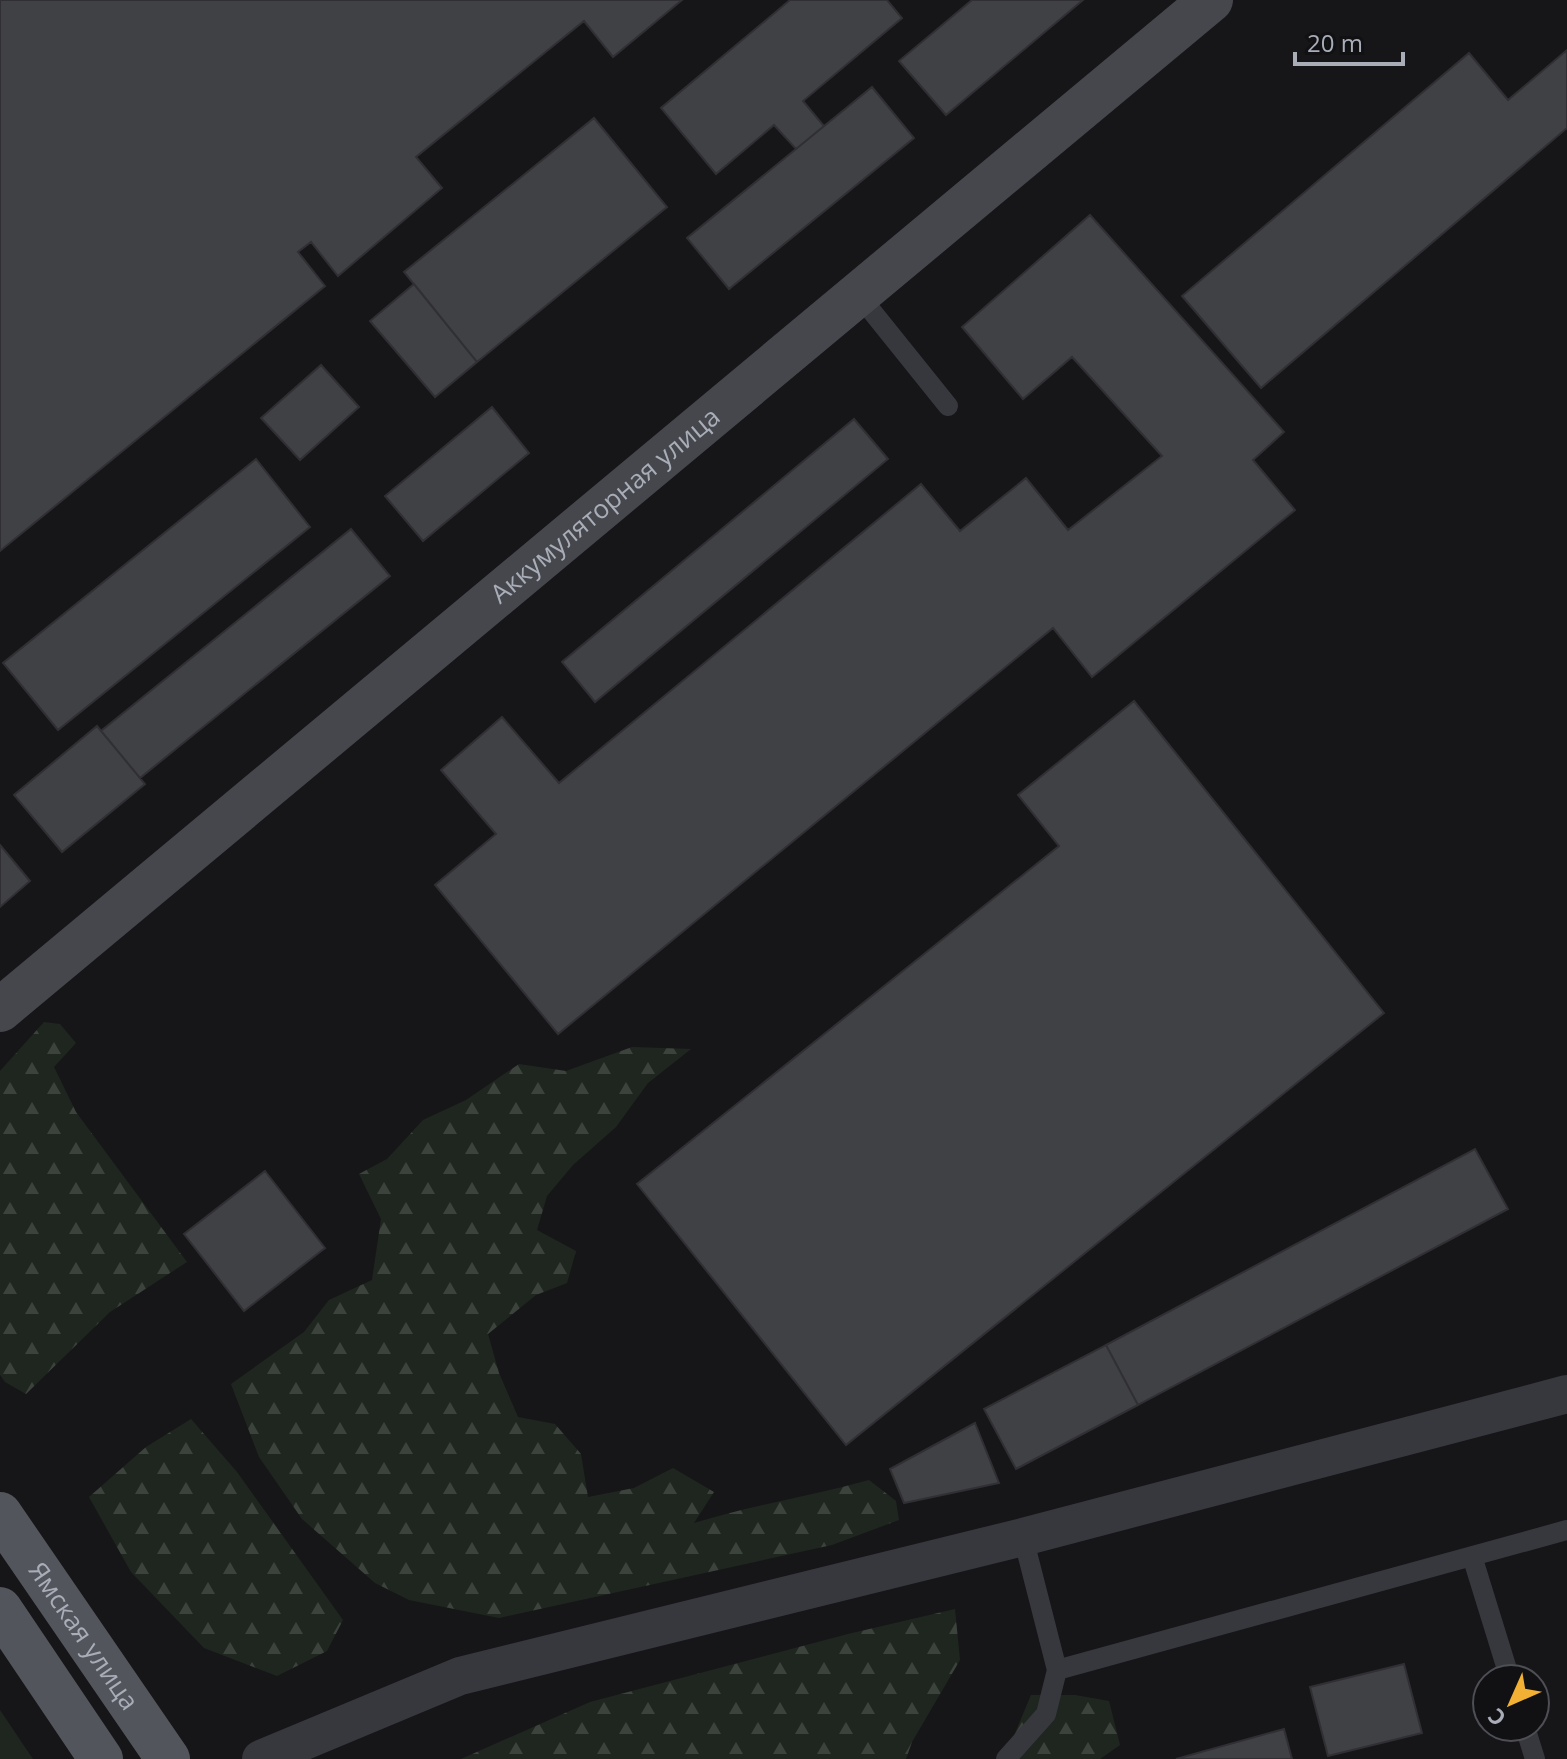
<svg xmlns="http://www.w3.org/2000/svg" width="1567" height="1759" font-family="'Open Sans',sans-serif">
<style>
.forest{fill:url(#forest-firs)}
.green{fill:#1e261f}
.building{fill:#404145;stroke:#303034;stroke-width:2}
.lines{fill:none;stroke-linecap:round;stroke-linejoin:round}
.lane{stroke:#37383d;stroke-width:20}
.street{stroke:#37383d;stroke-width:38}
.secondary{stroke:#45474d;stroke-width:44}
.primary{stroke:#53555c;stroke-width:44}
.labels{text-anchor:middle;stroke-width:6;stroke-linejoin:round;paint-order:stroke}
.street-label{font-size:26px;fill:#a8adb8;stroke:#111113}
</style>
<defs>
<pattern id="forest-firs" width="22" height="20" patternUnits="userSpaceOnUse" patternTransform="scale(2)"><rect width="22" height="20" fill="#1e261f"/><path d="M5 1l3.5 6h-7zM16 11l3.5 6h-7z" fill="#3c433d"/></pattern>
</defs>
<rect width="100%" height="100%" fill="#161618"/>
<path class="forest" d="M44,1022L60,1024L76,1043L54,1067L76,1112L187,1262L110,1312L26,1394L5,1382L0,1375V1071Z
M632,1047L691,1049L648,1083L616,1127L573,1165L547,1196L537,1230L576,1251L567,1283L536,1295L488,1334L499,1373L518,1417L555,1424L581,1454L588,1497L634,1488L673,1468L714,1492L694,1523C752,1505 811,1496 869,1480L896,1501L899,1520L832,1545L499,1618L409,1600L375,1583L302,1519L259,1457L231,1384L304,1332L329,1300L372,1280L381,1219L359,1174L387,1159L423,1120L466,1100L519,1064L566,1071Z
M191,1419L237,1472L343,1620L327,1651L277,1676L204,1648L131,1572L89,1497L146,1447Z
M955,1609L960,1660L912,1742L906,1759H461L590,1702L848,1634Z
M1031,1695H1075L1109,1701L1120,1745L1100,1759H1006L1007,1752Z"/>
<path class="green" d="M0,1710L33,1759H0Z"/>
<path class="building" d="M0,0H682L613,57L584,21L416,157L442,188L338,276L311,242L298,252L325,286L0,551Z
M790,0H887L902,18L803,101L824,126L796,149L774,125L716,174L661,108Z
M972,0H1083L946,115L899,61Z
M1567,50V128L1261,388L1182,296L1469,53L1508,100Z
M872,87L914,138L729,289L687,238Z
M594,118L667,207L477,362L404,272Z
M1090,215L1284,432L1253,460L1295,510L1092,677L1053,628L558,1034L435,885L496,834L441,770L502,717L559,783L921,484L960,531L1026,478L1068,530L1162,456L1072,357L1023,399L962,327Z
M414,284L477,362L435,397L370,321Z
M321,365L359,407L300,460L261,418Z
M492,407L529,453L423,541L385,496Z
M854,419L888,459L595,702L562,662Z
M256,459L310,527L58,730L3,663Z
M351,529L390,576L140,778L101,731Z
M1134,701L1384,1013L846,1445L637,1184L1059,846L1018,795Z
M97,726L145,784L62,852L14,795Z
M0,845L30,881L0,907Z
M1475,1149L1508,1209L1138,1405L1106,1345Z
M265,1171L325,1248L244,1311L184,1234Z
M1106,1345L1138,1405L1016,1469L984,1409Z
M975,1423L999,1483L904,1503L890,1469Z
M1404,1664L1422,1733L1328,1756L1310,1687Z
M1284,1729L1292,1759H1176Z"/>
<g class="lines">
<path class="lane" d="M858,294L948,406
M1472,1556L1510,1679
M1057,1670L1567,1530
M1525,1727L1535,1759
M1006,1759L1046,1714L1057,1670L1023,1537"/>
<path class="street" d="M261,1759L460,1676L1023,1537L1567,1394"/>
<path class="secondary" id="s1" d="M0,1010L1211,0"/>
<g class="primary">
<path id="s2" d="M0,1514L168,1759"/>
<path d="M0,1609L101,1759"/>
</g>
</g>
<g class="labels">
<g class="street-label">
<text dy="9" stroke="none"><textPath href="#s1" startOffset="788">Аккумуляторная улица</textPath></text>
<text dy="9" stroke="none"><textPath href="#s2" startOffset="148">Ямская улица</textPath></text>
</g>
</g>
<g transform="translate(1511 1703) rotate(225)"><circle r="38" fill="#111113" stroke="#4d4f55" stroke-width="2"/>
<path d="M0-6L14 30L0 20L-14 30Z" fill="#f2b134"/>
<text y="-12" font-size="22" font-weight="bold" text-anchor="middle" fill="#a8adb8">С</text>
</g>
<path d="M1295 52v12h108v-12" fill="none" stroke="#a8adb8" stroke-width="4"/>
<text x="1307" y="52" font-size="24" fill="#a8adb8" stroke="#111113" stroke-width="6" paint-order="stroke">20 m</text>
</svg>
